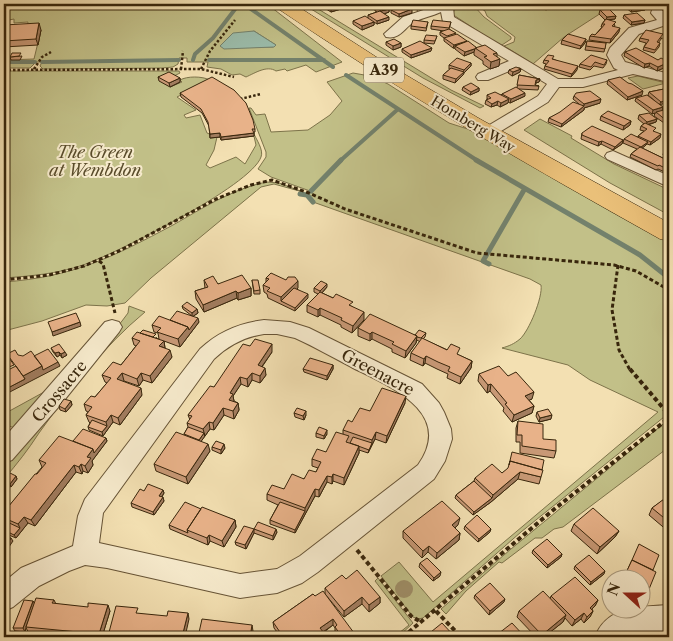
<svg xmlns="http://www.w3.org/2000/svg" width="673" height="641" font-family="'Libre Caslon Text',serif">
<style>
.green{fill:#c2c088;stroke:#7d734a;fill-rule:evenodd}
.water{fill:#9bbdac;stroke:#73816c}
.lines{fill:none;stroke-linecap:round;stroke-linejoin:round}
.stream-far1{stroke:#73816c;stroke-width:4}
.stream{stroke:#73816c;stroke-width:5}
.street-casing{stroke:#675436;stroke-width:2}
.primary-casing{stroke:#38260c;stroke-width:1}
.path-far2{stroke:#38260c;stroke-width:2.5;stroke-dasharray:2.5 2;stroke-linecap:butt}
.path-far1{stroke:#38260c;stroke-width:3;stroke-dasharray:4 2.5;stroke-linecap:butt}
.path{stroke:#38260c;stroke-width:4;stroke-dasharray:4.5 3;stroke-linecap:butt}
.street{fill:#f7ebcd;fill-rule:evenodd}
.primary{fill:#eac079;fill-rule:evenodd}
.tree{fill:#9f8f68}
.wall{fill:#c89976;stroke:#38260c}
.shaded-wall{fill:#a27d60;stroke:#38260c}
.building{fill:#e8b289;stroke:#38260c}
.labels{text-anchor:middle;stroke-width:4;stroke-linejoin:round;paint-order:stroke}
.far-street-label{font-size:14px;fill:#38260c;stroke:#f7ebcd}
.shield{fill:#f7ebcd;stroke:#716146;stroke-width:1}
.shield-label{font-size:15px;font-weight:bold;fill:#38260c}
.park-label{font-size:16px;font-style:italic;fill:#5a4c2b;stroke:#f7ebcd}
.street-label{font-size:16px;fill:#38260c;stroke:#f7ebcd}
</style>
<rect width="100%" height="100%" fill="#f3e0b2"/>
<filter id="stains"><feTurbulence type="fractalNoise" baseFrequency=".004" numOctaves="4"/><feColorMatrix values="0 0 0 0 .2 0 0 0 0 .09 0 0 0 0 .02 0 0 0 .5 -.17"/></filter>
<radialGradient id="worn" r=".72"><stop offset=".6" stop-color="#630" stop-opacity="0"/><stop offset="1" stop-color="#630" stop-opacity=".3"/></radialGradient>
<path class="green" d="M4,4H267L342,62L316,72L306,65L287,71L285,69L276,71C267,65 255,73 246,77L240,74L232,75L221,69L207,67L208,62H187V58H179L178,64L173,67L162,68L43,69L40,66L42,62H36L30,68H4V60L34,59L41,30L26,31L28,22L14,23V19L9,20L8,23L4,24ZM254,31L276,45L273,47H222Z
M303,4H310L451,90L484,106L480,108L423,78Z
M456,4L474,6L484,17L511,37V39L502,45L496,43L455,16L453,14Z
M475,4H615L564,37L533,64L504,46L514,42L515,37L487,16L485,11Z
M4,71H179L180,73L172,77L170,87L182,82L180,80C187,76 202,76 210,80L177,97L196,110L184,115L186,118L200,115L207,133L217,137L214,150L206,165L210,168L236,157L245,164L256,145L253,132C256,139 264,150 261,157C251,186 115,254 83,265C57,274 30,276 4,278Z
M353,73L370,76L388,84L449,123L477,132L585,195L669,239V413L521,532L423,618L418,619L413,617L381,576L399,562L433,602L658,412L590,380L568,365L502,348C509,346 514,344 520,339C529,331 543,297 541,285L530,279L313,202L307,195L310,191L271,177L258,169L266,157V152L249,108H251L256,115L265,114L271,132L308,130L330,115L342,101L327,82Z
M638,76L666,83L643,89L628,78Z
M540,119L572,136L571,138L614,164L669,190V215L610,183L524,130Z
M267,182L279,183L303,192L274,184L261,187L151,278L125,303L107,306L86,305L42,321L4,331V282C73,277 113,257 173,225C203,208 234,188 267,182Z
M129,306L145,312C104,346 70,390 39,433C28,450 17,464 4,479V462L122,321L128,313Z
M55,386L16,428L4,425V414Z
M668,420L669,447L563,527L554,529L542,538H535L502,563L499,562L466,591L446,614L441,609L511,549Z
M378,578L413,623L398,637H394L409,625L375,581Z"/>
<path class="water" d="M254,31L276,45L274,47L224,49L220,46L233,33Z"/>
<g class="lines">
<path class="stream-far1" d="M244,4L333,67
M193,60L195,54L213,38L239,4
M209,60H324
M4,62H35
M42,62L179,60
M346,75L478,161
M340,161L397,110"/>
<path class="stream" d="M476,160L640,255L669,278
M311,191L341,160
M300,194L307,195L313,202
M489,264L483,261L524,190"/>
<g class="street-casing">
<path id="street" d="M441,4H455L453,7L454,17L558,79H583L618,70L614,68L607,55L610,48L629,28L657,20L651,13L652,10H662L669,17V24L639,34L621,55L625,62L669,74V82L633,74L583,87H559L548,102L493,136H481L479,133L481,130L538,96L547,84L519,67L488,80H478L476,77L478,74L509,61L443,22L441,12C432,16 422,18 414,22C404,28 400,40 386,37L384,34L403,17Z
M613,151L669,176V187L607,159L605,156L607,153Z
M112,320L119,322L122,327L119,332L62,403L12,460L4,463V438L105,322Z
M264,320L290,322L309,328L422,384L439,403L444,412L451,429L452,439L445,461L434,479L318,572L302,583L277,593L240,598L107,568L85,565L69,571L39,586L13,607L4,611V582L21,568L73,546L78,516L85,499L200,349C218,332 239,323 264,320ZM264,334H277L295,338C315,347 334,358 353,368C391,387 455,413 418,465L300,556L277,569L240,574L99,543L103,513L214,359C229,345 244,337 264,334Z
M669,605V631L631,635L628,637H595C607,605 641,607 669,605Z"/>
</g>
<g class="primary-casing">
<path id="primary" d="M275,4H294L384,62L480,119L669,223V241L660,239C529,166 401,92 277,8Z"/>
</g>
<path class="path-far2" d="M532,4L546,9L570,4
M34,69L42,57L51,52
M181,69L183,51
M201,69L210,51L235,20
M4,70L201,69L234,77
M240,99L261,94"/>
<path class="path-far1" d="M99,261L103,264L115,313
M618,265L612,310L619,350L630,370
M4,280L49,275L84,266L119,251L216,199L251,185L272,180L309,193L345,209L477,253L614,265L636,271L669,290"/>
<path class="path" d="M630,369L669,415
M357,550L411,616L421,622
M436,611L461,637
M403,637L552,511L669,418"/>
<use href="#street" class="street"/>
<use href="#primary" class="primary"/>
</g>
<circle class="tree" cx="404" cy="589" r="9"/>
<path class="wall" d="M323,4L351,6L331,12L323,7Z
M374,4H386L383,5L389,9V12L384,14L389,20L377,24L374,22V25L362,30L353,24V21L368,18V15L377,12L375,11V7L378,6Z
M394,4L407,5L406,6L412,13L399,17L391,13V10L393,9Z
M409,4H429L428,6L417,10L409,5Z
M625,4H665L645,6V10L631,12L624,6Z
M600,10L616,16L615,19L608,20L615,25L614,27L619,32L610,43L589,40L590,36L595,35L602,27H601L602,24L605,20L599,14Z
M624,15L645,20L644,23L631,25L623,18Z
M428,22L426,31L411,29V26Z
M451,22L449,29L466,42L477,48L497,53V57L499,66L490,69L483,64V61L474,55V52L464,56L455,49V48H453L444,41V38L440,35V32L444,31L431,29V26Z
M4,25L41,30L38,45L4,47Z
M669,25V32L665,30L666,26Z
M669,33V42L663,39L664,35Z
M437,36L434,44L424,43L431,51L411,58L402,52V49L424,43V40Z
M640,38H662L658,43H660L659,47L654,53L643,50L644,47L646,43L639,41Z
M586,39L585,43L580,49L561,44L562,40Z
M587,41L606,43L604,52L585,50Z
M386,42L401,43V47L393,50L386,45Z
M625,52L658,60L668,66L657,71L649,66L644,68L624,56Z
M22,56L20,60H11L10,57Z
M553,59L577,70L571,77L544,69L545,66L546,64L543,63L544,60Z
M607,60L606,64L603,68L594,66L590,70L579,67L580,64Z
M471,63V66L464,73L463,75L455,83L443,79V75L450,69H449V65Z
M521,69L520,72L512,76L508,73L509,70Z
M519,75L540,79L539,82L536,83L535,85L539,86L538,90L519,89L525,96L510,103L508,102V103L500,107L497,105L491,107L485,104L486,100L488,99H487V95H501L502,94L517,88Z
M158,77L180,78V82L170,87L159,81Z
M608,80L642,95L627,100L607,84Z
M463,87L479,88V91L470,95L462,90Z
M669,88L660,105L663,107L662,110L669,124L667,125L654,116L655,113L652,114L635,101L636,98L655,101L648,95L649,92Z
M180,93L255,129V132H254V136L221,140L220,137L210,138L209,126L202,113L181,97Z
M574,96L600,103L584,108V110L561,127L548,122L549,118L579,104L573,99Z
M639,115L657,119L656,122L648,125L655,132L660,138L650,145L647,144L646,145L642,148L669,161V174L658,169L656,170L630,157L631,154L637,149L623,143L624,139L638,137V136L644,131L640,130L641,126L644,124L638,119Z
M601,116L631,121L630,125L623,130L600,120Z
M582,133L623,140L622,144L613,150L601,144L598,146L581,139Z
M669,147V157L663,155L664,151Z
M266,278L298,288L297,289L308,298L295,311L268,298L267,294L264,292L263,285L266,282Z
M204,280L218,284L251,288V296L238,300L237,298L204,312L196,299L195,291L205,288Z
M252,280L260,290V294H254Z
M327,287L322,293L353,307L364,320L352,333L341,327V325L320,315L318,317L307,312V305L318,294L314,292V288Z
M182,306L197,309L198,313L192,317L199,322L180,347L164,341L165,348L172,357L152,383L143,380L139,386L124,381L123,382L142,395L120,425L113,422L103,436L89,430L88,427L90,423L89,422L86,415L88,412L86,411L84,404L95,397L107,383L105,382L102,375L121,365L136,346L134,345L132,338H157H156L159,339L158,333L154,332L152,325L192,316L183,309Z
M358,328L415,335L426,333L425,337L423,339L472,361L471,368L460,384L447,378L448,374L437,369L425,363L423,366L410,360L411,353L420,342L417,340L416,343L405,358L392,352V349L372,339L370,341L358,336Z
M250,346L272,352L262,367L266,375L260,383L252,380L248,387L241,384L233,396L234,401L238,403L239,410L234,419L224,415L214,430L210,429L205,436L201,441L210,451L188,484L156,471L154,464L184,435V434L188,427L187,423L190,420L188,415L214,387Z
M51,348L67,355L62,358L60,355L57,357L53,352Z
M333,365V369L327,380L304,372L303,369Z
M479,374L508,376L532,399L529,400L534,406L532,413L512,422L503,411L504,408L490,391L487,393L478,381Z
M71,401L72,405L66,412L60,410L59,406Z
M405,403L386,443L375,439L368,453L359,450V453L344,485L333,481L332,484L327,482L319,497L315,496L295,533L270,524V520L278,505L267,500V494L284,489L316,472L318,468L312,466V459L326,452L343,434V430L352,422L370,411Z
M537,412L551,419L539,422L536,416Z
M294,413L306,415L304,420L295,417Z
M518,421L543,439L556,451L554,458L520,453V442H516V428Z
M316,433L327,434L324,439L316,437Z
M106,438L107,441L92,461L93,465L88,473L83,471L82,474L76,472L35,526L28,523L16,538L4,533V512L42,467L39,460L73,441Z
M212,447L225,448L221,454L212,450Z
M508,469L541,477L539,484L518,479L491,502L473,515L455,498L456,495L474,481L475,478L502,473Z
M16,476L17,479L11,487L5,484L4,481Z
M163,490L164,493L162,497L164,501L154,515L132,507L131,503L144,491Z
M669,496V532L649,515L652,508Z
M201,509L235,520L236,527L224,547L210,541L208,545L170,529L169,525Z
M574,524L619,531L615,537L597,554L571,531Z
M458,525L455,528L460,533L459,540L436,559L428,552L422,558L403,538V531Z
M465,526L490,532L478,542L464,529Z
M254,529L277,532L273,540L254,533L246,549L236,545L235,542Z
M533,550L562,554L561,557L547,568L532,553Z
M632,560L653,570L645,599L641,605L640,604V578L625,575Z
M420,563L440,576L433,581L419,567Z
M575,566L604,574L590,585L574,569Z
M346,579L380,597V603L369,612L362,604L344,617L325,594V588Z
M313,594L357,637H338L335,633V628L333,625L323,633L280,636L274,628L273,622Z
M475,595L504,602L489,615L474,598Z
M551,596L598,600L595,606L592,609L593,611L590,617L584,623L581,619L572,626L565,618L563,622L544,637H536L517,617L519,611L550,599Z
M54,600L56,604L110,611L102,637H75L29,633L26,628L25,632L15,631L13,628L33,601L34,603Z"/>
<path class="shaded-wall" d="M347,4H351V6L331,12V8Z
M425,4H429L428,6L417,10L418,7Z
M642,4H665L641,6Z
M646,7L645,10L631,12L632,9Z
M389,9V12L381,15V11Z
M412,9V13L399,17V14Z
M616,16L615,19L606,20L607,17Z
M389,17V20L377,24V21Z
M645,20L644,23L631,25L632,22Z
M374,22V25L362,30V26Z
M39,23L41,30L38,45L36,39Z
M620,28L619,32L610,43L611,39Z
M586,39L585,43L580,49L581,46Z
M467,41L466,44L455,46V48H453L454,45Z
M401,43V47L393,50V46Z
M432,48L431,51L411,58V55Z
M475,49L474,52L464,56L465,52Z
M500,59L499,66L490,69L491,62Z
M669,62L668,66L657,71L658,67Z
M471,63V66L464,73L463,75L455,83L456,79L463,72L464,70Z
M650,63L649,66L644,68L645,64Z
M578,66L577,70L571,77L572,74Z
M521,69L520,72L512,76L513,72Z
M180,78V82L170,87L169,83Z
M540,79L539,82L536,83V80Z
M479,88V91L470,95L471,92Z
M643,91L642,95L627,100L628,97Z
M525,93V96L510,103L511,99Z
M509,99L508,103L500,107L501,103Z
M601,99L600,103L584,108V110L561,127L562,124L584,106V104Z
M669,99V102L659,105L661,102Z
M498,101L497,105L491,107L492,104Z
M663,107L662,111L652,114L653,110Z
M657,119L656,122L646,125L647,122Z
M631,121L630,125L623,130L624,126Z
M220,133V137L210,138V134Z
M254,133V136L221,140V137Z
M661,134L660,138L650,145L651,142Z
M623,140L622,144L613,150L615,147Z
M602,141L601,144L598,146L599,142Z
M648,142L646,145L640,150L641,147Z
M298,281V288L284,302L281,301V297Z
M327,284V287L320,295V291Z
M251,288V296L238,300V293Z
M236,291L237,298L204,312L203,305Z
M308,294V298L295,311V308Z
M320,308V315L318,317V310Z
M197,309L198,313L192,317V313Z
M364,312V320L352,333L353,326Z
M198,318L199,322L180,347L178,339L188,327Z
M80,322L81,326L53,336L52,332Z
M372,332V339L370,341V334Z
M417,336L416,343L405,358L406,351Z
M164,341L165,348L159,346Z
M272,344V352L258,372V365Z
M170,350L172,357L152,383L150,376Z
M59,352L60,355L57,357L55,353Z
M65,352L67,355L62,358L61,354Z
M426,356L425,363L423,366L424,359Z
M472,361L471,368L460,384L461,377Z
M58,362L60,366L4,395V390L25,379L23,376L42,366Z
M7,364L9,368L6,370L4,366Z
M333,365V369L327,380V376Z
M265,368L266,375L260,383V376Z
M122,373L124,381L119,387L117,379Z
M141,373L143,380L139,386L137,379Z
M252,373V380L248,387L247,379Z
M240,377L241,384L233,396L234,401L230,407L229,400L230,393Z
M491,384L490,391L487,393L488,385Z
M141,388L142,395L120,425L118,418Z
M534,392L532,399L523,403L525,396Z
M406,396L405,403L386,443L387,436Z
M71,401L72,405L66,412L65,409Z
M238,403L239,410L234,419L233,411Z
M534,406L532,413L512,422L514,415Z
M223,408L224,415L214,430L213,423Z
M306,411V415L304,420L303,416Z
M111,415L113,422L103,436L102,432L107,426L106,422Z
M552,415L551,419L539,422L540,418Z
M209,422L210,429L205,436L203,429Z
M327,430V434L324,439V436Z
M376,432L375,439L368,453L369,450L372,443V440Z
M204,433L205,436L200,443L199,440Z
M106,438L107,441L92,461L93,465L88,473L85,466L87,457L93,449Z
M208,444L210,451L188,484L186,477Z
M224,444L225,448L221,454V450Z
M359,446V453L344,485V478Z
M81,464L83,471L82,474L79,467Z
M74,465L76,472L35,526L31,520Z
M520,472L518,479L491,502L473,515L474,512L492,498L493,495Z
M333,474V481L332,484V477Z
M16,476L17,479L11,487L10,484Z
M327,476V482L319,497V490Z
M315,489V496L295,533V530L305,511V508Z
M163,490L164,493L160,499L159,496Z
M163,497L164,501L154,515L153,512Z
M24,517L28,523L16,538L14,535L20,528L18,524Z
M460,518L458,525L450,532L452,525Z
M235,520L236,527L224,547L222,541Z
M254,529V533L246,549L245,545Z
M276,529L277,532L273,540V536Z
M491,529L490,532L478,542L479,539Z
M619,531L615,537L597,554L600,547Z
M460,533L459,540L436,559L437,553Z
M209,535L210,541L208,545L207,538Z
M11,538L13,541L4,554V548Z
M429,546L428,552L422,558L423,551Z
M562,554L561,557L547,568L548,565Z
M605,571L604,574L590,585L591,582Z
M441,572L440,576L433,581L434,578Z
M362,597V604L344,617V611Z
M380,597V603L369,612V605Z
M505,599L504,602L489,615L490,611Z
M598,600L595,606L587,614L590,608Z
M33,601L35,604L26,627V628L25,632L23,628Z
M108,605L110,611L102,637H100L99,634Z
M593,611L590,617L584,623L587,617Z
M188,613L189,619L185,637H182Z
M584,613L581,619L572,626L575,620Z
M566,615L563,622L544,637H541L542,635Z
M333,619V625L320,634V628Z
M252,625L253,631L252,637H250Z"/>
<path class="building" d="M323,4H347L331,8Z
M394,4H402L412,9L399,14L391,10L396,8L393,6L397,5Z
M412,4H425L418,7Z
M627,4H643L646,7L632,9Z
M382,5L389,9L381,11L375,7Z
M609,9L616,16L607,17L600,10Z
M380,11L389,17L377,21L368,15Z
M637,13L645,20L632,22L624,15Z
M365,16L374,22L362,26L353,21Z
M606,19L616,22L612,26L620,28L611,39L590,36L592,34L595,35L599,31L605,24H602Z
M413,20L428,22L426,28L411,26Z
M433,20L451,22L449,28L431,26Z
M39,23L36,39L4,41V25Z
M449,29L456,33L447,36L440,32Z
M646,30L663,34L657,42L660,43L655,50L644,47L649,40L640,38Z
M669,33V38L664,35Z
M457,34L467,41L454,45L444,38Z
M568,34L586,39L581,46L562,40Z
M426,35L437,36L435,41L424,40Z
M394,39L401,43L393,46L386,42Z
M420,41L432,48L411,55L402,49Z
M468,41L477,48L465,52L455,46Z
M587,41L606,43L605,49L586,46Z
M485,45L497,53L493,54L500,59L491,62L484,57L487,56L475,48Z
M636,48L658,60L661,58L669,62L658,67L650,63L645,64L625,52Z
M12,53H21L19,56L10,57Z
M548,55L554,56L552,59L578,66L572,74L545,66L549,61L544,60Z
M591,55L607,60L604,65L595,62L591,67L580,64Z
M457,58L471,63L464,70L449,65Z
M516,67L521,69L513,72L509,70Z
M451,68L464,72L456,79L443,75Z
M169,72L180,78L169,83L158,77Z
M519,75L540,79L536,80L535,85L539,86L517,85Z
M212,77L234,90L246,103L253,120L255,129H252L254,133L221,137L220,133L210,134L208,122L201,109L180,93Z
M620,77L628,83L632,84L643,91L628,97L608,80Z
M471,83L479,88L471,92L463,87Z
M516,87L525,93L511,99L502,94Z
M669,88V99L661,102L649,92Z
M590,91L601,99L584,104L574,96L576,93Z
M495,92L509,99L501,103L498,101L492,104L486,100L491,98L487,95Z
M647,95L663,107L653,110L636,98Z
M573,102L584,106L562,124L549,118L560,112Z
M668,109H669V121L668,122L656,112Z
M608,111L631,121L624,126L601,116Z
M649,113L657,119L647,122L639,115Z
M645,123L656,128L653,131L661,134L651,142L638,136L647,129L641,126Z
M592,126L623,140L615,147L602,141L599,142L582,135V133Z
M631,134L648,142L641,147L624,139Z
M640,147L669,161V170L659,165L658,166L631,154Z
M669,147V153L664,151Z
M271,273L286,280L288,277H295L298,281L281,297L267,291L270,288L263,285L269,279L266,278Z
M242,275L251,288L238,293L236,291L203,305L195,291L208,287L204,280L213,276L218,284Z
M252,280H258L260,290L254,291Z
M321,281L327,284L320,291L314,288Z
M294,288L308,294L295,308L281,301Z
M320,292L333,298L336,294L353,302L349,305L364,312L353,326L341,320L342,318L320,308L318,310L307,305Z
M187,302L197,309L192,313L182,306Z
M177,311L198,318L189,330L188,327L170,320Z
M76,313L80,322L52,332L48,322Z
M370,314L417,336L406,351L392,344L394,342L372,332L370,334L358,328Z
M159,316L188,327L178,339L157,332L161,328L152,325Z
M143,330L156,334L153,337L140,333Z
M419,330L426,333L421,338L417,337V336L415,335Z
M137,332L164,341L159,346L170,350L150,376L141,373L137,379L122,373L117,379L141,388L118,418L111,415L106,422L86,415L92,407L84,404L91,396L95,397L111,378L102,375L113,362L121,365L140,341L132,338Z
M422,338L447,350L451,344L460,348L457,354L472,361L461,377L448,371L450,367L438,362L426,356L424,359L411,353Z
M255,339L272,344L258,365L265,368L260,376L252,373L247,379L240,377L230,393L233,394L229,400L238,403L233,411L223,408L213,423L209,422L203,429L187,423L192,416L188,415L210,386L214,387L243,344L250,346Z
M59,344L65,352L61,354L59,352L55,353L51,348Z
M48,349L58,362L43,370L42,366L34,356Z
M15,350L18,355L23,356L31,351L42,366L23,376L7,354Z
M7,355L14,365L9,367L7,364L4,365V357Z
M310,358L333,365L327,376L303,369Z
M16,366L25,379L4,390V372Z
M499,366L508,376L516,372L534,392L525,396L534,406L514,415L505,404L507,403L491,384L488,385L479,374Z
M382,388L406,396L387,436L376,432L372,440L343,430L348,420L352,422L360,408L370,411Z
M64,399L71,401L65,409L59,406Z
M297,408L306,411L303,416L294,413Z
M548,409L552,415L540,418L537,412Z
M92,420L107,426L102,432L88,427Z
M518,421L543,424V439L556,440V451L522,446V435H517Z
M188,427L204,433L199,440L184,434Z
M319,427L327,430L324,436L316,433Z
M83,429L106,438L94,453L93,449L73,441Z
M176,432L208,444L186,477L154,464Z
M336,432L349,436L346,442L359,446L344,478L333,474L332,477L327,476L319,490L315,489L305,508L267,494L272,485L284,489L292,474L304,479L309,470L316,472L321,462L312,459L317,449L326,452Z
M59,436L93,449L87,457L91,458L85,466L81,464L79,467L74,465L31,520L24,517L18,524L4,518V512L35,474H37L46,463L39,460Z
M353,437L372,443L369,450L350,443Z
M216,441L224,444L221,450L212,447Z
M512,452L544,460L542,470L510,461L509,465Z
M510,461L543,470L541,477L520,472L493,495L475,478L492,464L502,473L508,468Z
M10,473L16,476L10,484L4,481Z
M474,481L492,498L474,512L456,495Z
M148,484L163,490L159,496L163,497L153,512L131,503L140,489L144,491Z
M668,496H669V522L652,508Z
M442,501L460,518L452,525L460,533L437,553L429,546L423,551L403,531Z
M185,502L201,509L187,530L188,533L169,525Z
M280,502L305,511L295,530L270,520Z
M202,507L235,520L222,541L209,535L207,538L187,530Z
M593,508L619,531L600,547L574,524Z
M477,515L491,529L479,539L465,526Z
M5,521L20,528L14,535L4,530V523Z
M258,522L276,529L273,536L254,529L245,545L235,542L244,526L254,529Z
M4,535L11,538L4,548Z
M547,539L562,554L548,565L533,550Z
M639,544L659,555L653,570L632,560Z
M589,555L605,571L591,582L575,566Z
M427,558L441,572L434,578L420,563Z
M632,560L656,572L645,599L640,596V578H621L623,574L625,575Z
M357,570L380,597L369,605L362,597L344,611L325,588L342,575L346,579Z
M575,577L598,600L590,608L593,611L587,617L584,613L575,620L551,596Z
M490,583L505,599L490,611L475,595Z
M323,591L357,637H342L335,627L337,625L333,619L320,628L327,637H278L282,635L273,622L313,594L315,596Z
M543,591L566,615L542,635L519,611Z
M36,598L54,600L52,603L88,607V603L108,605L99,634L26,627Z
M24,600L33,601L23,628H13Z
M116,606L138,608L136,613L167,616L168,611L188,613L182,637H126L108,636Z
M202,619L252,625L250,637H198Z
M442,623L455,637H428L426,636Z
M512,623L525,637H494Z"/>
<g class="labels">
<g class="far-street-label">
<text transform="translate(473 124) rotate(31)" y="5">Homberg Way</text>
</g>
<rect class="shield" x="364" y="57.5" width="40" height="25" rx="4"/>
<g class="shield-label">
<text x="384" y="75">A39</text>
</g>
<g class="park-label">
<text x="95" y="158">The Green<tspan x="95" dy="18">at Wembdon</tspan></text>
</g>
<g class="street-label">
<text transform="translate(378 372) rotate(28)" y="6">Greenacre</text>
<text transform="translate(59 391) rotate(-50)" y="6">Crossacre</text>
</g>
</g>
<rect width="673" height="641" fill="none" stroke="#f3e0b2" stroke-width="20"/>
<rect x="5" y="5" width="663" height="631" fill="none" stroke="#38260c" stroke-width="2.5"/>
<rect x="10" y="10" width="653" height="621" fill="none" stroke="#38260c"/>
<g transform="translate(626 594) rotate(291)"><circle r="24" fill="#f7ebcd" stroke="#ab9c80"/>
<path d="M0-4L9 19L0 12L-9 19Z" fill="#8f2418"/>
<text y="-8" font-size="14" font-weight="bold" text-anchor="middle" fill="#38260c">N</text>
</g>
<rect width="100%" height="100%" filter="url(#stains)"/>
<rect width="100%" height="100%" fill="url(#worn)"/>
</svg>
